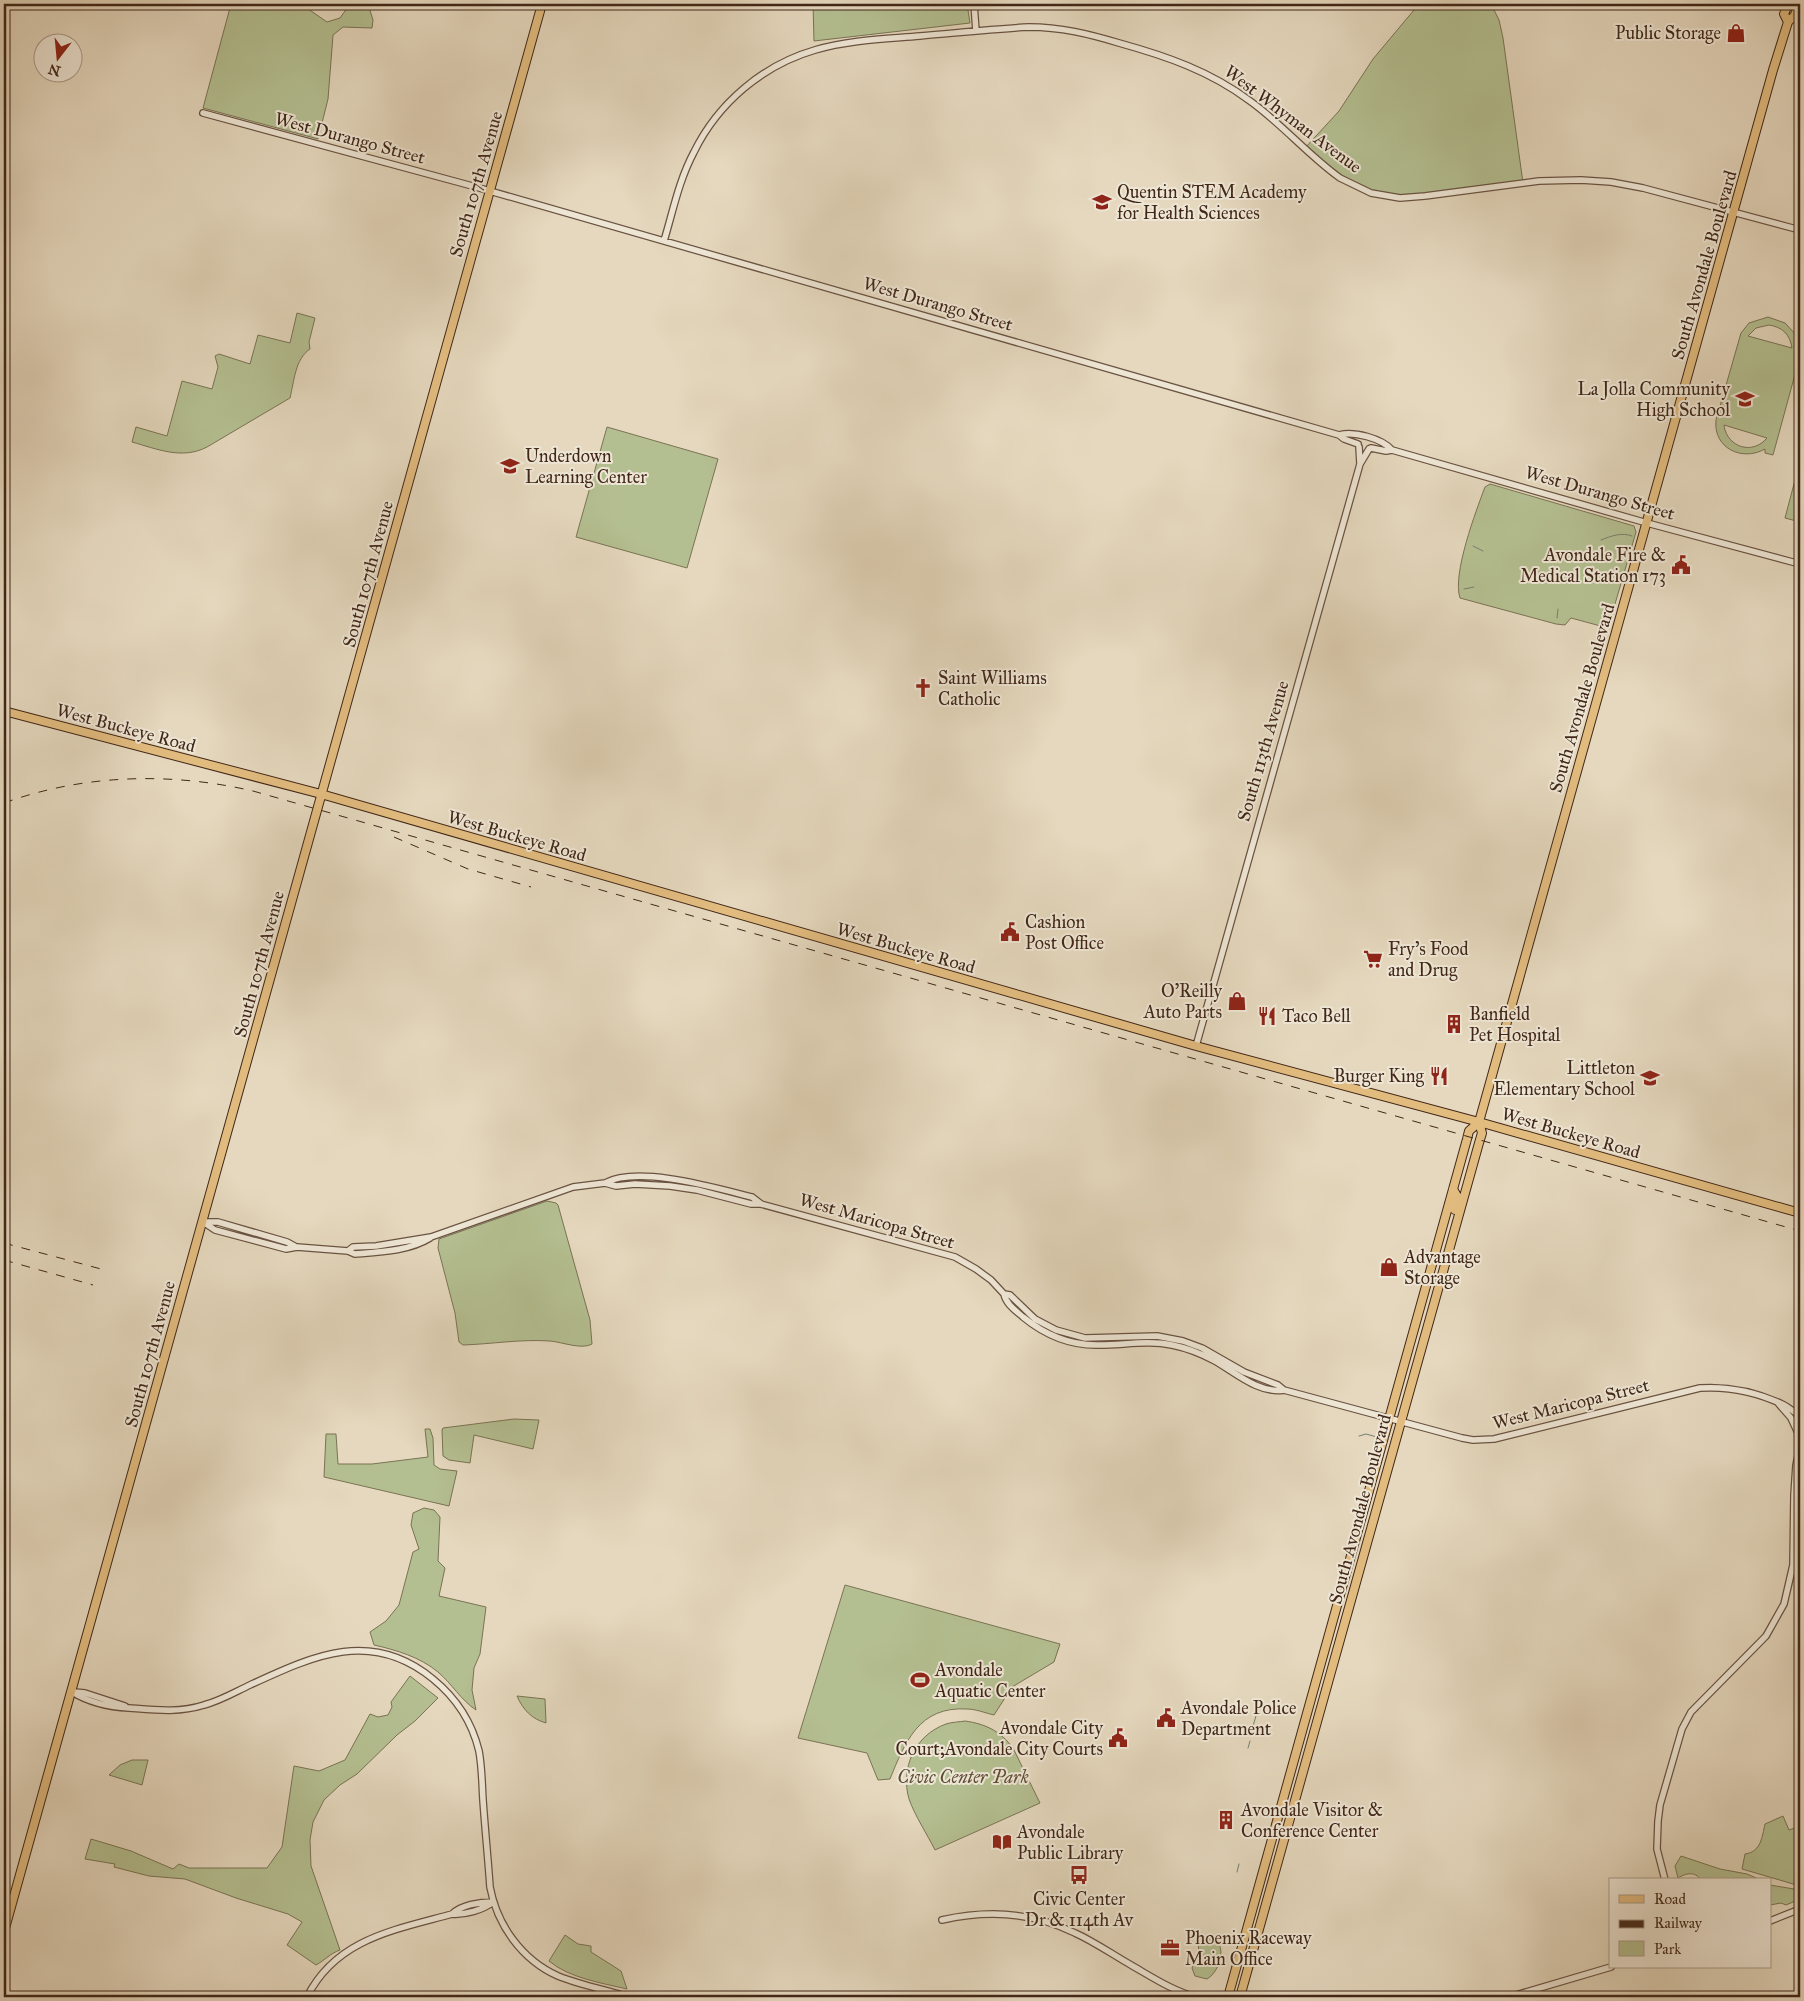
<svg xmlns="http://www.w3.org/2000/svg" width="1804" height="2001" font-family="'IM FELL Great Primer',serif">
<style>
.green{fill:#b4bf91;stroke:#7a7354;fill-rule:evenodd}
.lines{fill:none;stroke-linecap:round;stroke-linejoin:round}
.stream{stroke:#758071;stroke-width:1}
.minor-casing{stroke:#6a5342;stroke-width:8}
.major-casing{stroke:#412718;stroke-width:10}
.minor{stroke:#eee6d5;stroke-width:5.5}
.major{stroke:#e2bc7f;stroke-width:8}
.rail{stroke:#412718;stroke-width:1;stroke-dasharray:9 9;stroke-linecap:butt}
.labels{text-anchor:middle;stroke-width:4;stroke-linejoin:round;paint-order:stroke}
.poi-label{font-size:18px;fill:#412718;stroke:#eee6d5;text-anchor:start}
.street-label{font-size:18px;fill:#412718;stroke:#eee6d5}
.park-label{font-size:18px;font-style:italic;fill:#5e4d36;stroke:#eee6d5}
</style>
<rect width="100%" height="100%" fill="#e5d8be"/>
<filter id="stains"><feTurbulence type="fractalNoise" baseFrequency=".004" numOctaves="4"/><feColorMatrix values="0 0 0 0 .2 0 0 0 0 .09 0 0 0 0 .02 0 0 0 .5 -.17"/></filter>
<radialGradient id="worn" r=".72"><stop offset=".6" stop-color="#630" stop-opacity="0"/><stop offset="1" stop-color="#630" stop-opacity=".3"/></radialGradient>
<path class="green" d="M231,4H301L327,22L340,18L350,4H368L373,20L372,28L343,27L333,35L328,99L318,139L203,108Z
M813,4H967L970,23L814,41Z
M1419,4H1491L1499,20L1503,38L1523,183L1400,198L1355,186L1305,148L1339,111L1373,59Z
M297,313L315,318L309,342L310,349C295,359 294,382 290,398L207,447C182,460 157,449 132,442L136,427L167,436L182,381L212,389L218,367L215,356L219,354L250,364L258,335L290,343Z
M1768,317L1785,323L1797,336L1798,333L1800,334V356L1773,455L1765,453V449C1742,462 1713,448 1716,420L1741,333L1749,323ZM1769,325C1782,327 1790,334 1792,348L1748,336L1756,328ZM1724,426V425L1767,438C1753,455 1728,448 1724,426Z
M607,427L718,459L687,568L576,537Z
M1800,461V522L1785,518Z
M1490,484L1634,526L1636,532L1608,628L1571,618L1565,625L1556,624L1460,598C1452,574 1476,511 1485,487Z
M547,1201L556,1203L558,1205L590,1320L592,1344C582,1350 562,1342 550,1341C521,1339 492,1344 463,1345L459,1342L455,1313L438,1248L439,1239Z
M514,1419L539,1420L533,1449L474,1435L470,1463L449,1460L443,1456L442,1430L443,1428Z
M425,1429H430L433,1438L434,1465L440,1469L457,1471L449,1506L324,1477L326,1434H336L338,1464H372L428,1457Z
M424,1508L434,1510L440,1517L438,1561L445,1568L439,1596L486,1607L480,1654L474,1668L472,1690L476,1710C461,1700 452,1684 438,1672C420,1657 396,1650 374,1645L370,1632L386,1621L399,1605L413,1552L419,1549L411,1525L413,1513Z
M845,1585L1060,1644L1054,1662L1012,1687L994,1715C985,1713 976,1709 967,1709C919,1706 905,1742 890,1779L878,1780L867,1753L798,1738Z
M410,1676L438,1698L415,1721L397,1735L357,1774L340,1785L324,1800L313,1822L310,1840L311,1866L340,1950C331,1953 325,1960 316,1965L287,1945L302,1922L288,1914L236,1898L185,1879L149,1876L114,1867L115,1864L85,1859L91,1839L131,1851L173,1869L179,1864L189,1868H267L282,1847L294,1766L319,1771L345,1760L370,1714L378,1717L388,1715L392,1707L391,1702Z
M517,1696L545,1699L546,1723C532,1719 523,1710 517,1696Z
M965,1721C986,1724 1000,1731 1013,1748L1040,1803L935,1850C927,1834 915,1816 909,1799C900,1768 915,1735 946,1724C952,1722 959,1722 965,1721Z
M132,1760H148L142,1785L109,1775L120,1765Z
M1783,1816L1789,1830L1800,1826V1886L1742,1869L1745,1854C1761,1852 1762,1837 1765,1824Z
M1681,1856L1720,1869L1747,1874L1761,1880H1701C1695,1871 1686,1873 1678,1878L1675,1866Z
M1770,1885L1800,1890V1899L1786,1905L1781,1903L1770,1905Z
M565,1935L578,1944L591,1946V1952L621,1971L627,1989C602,1983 569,1978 549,1961Z
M1205,1938L1217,1941C1226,1951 1218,1973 1207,1979L1195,1976L1192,1968L1199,1953L1198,1942Z"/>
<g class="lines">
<path class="stream" d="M1601,540C1611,536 1622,532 1632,536
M1473,546L1483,551
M1464,589L1474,587
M1557,618L1558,609
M1359,1436L1366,1434L1377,1437
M1253,1726L1256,1716
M1248,1748L1250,1741
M1237,1872L1239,1864"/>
<g class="minor-casing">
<path id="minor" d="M974,4L976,31
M203,113L476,187L1339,435L1344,439L1358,444
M664,241C673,211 679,180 694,152C718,103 763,65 815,50C849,40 885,39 920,36C956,33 993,29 1029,27C1061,27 1089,34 1119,43C1166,56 1210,71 1250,101C1282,124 1308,155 1340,178L1371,193L1400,198L1425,196L1539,181L1581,180L1611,182L1643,188L1800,230
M1339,435C1354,431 1381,438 1392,450
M1359,447L1360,464
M1371,448L1386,451L1392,450L1647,523L1800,564
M1196,1046L1360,464L1369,449
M605,1183C638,1165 716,1188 752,1197L761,1204
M203,1222L215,1230L286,1249L297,1247L348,1251L355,1254C380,1252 409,1251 430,1238
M205,1222H218L287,1242L296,1247
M348,1251L353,1247L376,1246L431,1237L573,1187L605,1183L616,1186L635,1184L670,1186L697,1190L751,1204H761L955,1257L976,1269L991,1280L1004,1294L1010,1295L1035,1319L1056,1330L1085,1338L1157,1336L1183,1341L1202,1348L1244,1372L1278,1385L1284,1390L1462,1438L1473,1440L1494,1439L1700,1388C1731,1386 1757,1392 1784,1405C1790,1408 1794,1413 1800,1415
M1004,1294C1006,1304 1015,1310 1023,1317C1045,1335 1072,1346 1100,1345C1124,1345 1148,1340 1172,1345C1187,1348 1202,1354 1215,1361C1236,1373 1259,1394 1284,1390
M1778,1403L1791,1418L1798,1433
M1800,1422L1797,1429L1800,1438
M72,1692C90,1703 109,1707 129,1708C155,1710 179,1713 204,1705C220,1701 235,1692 250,1685C313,1656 371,1628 433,1679C455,1697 472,1722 479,1751C482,1767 482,1784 483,1800C485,1829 488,1858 490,1887C497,1925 522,1960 558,1976C578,1984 601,1989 622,1995
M74,1692L85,1693L125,1706
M1665,1880L1657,1849L1658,1821L1660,1805L1682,1729L1691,1712L1766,1636L1784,1604L1793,1565L1794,1495L1796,1465L1800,1447
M452,1914C461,1905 479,1902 493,1902
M942,1920C987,1910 1033,1912 1075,1933C1095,1942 1113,1955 1131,1965C1152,1977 1173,1991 1196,1997
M1770,1921L1800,1909
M307,1997C336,1939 394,1930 452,1914C465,1915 483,1910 493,1902
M1509,1997L1611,1967"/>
</g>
<g class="major-casing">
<path id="major" d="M1788,4L1784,14L1788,22
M4,711L321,794L1196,1046L1479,1122L1800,1213
M1453,1189L1458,1198L1455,1210
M4,1932L542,4
M4,1996L8,1997
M1228,1997L1467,1139L1469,1131L1479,1122L1773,70L1788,22L1795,15L1798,4
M1240,1997L1479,1143L1482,1133L1479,1122"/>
</g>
<use href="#minor" class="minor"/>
<use href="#major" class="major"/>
<path class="rail" d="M4,803C84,774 171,772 253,791L1800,1231
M394,837L468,869L531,887
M4,1243L101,1269
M4,1260L93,1285"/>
</g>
<defs>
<g id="shop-bare" transform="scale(1.5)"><path d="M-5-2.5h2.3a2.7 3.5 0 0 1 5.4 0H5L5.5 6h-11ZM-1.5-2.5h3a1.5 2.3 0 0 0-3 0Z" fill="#8f2418" stroke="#eee6d5" stroke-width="2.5" paint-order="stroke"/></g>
<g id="school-bare" transform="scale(1.5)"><path d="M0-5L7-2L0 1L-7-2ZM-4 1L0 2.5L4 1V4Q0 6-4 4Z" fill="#8f2418" stroke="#eee6d5" stroke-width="2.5" paint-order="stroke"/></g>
<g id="civic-bare" transform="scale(1.5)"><path d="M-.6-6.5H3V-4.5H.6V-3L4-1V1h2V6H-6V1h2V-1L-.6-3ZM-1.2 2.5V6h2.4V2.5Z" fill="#8f2418" stroke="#eee6d5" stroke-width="2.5" paint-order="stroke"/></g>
<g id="church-bare" transform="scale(1.5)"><path d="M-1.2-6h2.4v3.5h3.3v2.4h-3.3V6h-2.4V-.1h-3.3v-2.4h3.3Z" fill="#8f2418" stroke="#eee6d5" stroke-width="2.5" paint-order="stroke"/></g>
<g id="supermarket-bare" transform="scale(1.5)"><path d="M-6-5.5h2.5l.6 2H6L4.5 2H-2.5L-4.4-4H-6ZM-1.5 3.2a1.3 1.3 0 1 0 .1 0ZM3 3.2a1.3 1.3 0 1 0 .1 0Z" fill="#8f2418" stroke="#eee6d5" stroke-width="2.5" paint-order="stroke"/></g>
<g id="restaurant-bare" transform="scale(1.5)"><path d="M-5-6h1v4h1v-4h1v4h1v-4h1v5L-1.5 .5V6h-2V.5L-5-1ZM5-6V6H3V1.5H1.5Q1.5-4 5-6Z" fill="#8f2418" stroke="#eee6d5" stroke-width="2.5" paint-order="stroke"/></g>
<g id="building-bare" transform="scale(1.5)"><path d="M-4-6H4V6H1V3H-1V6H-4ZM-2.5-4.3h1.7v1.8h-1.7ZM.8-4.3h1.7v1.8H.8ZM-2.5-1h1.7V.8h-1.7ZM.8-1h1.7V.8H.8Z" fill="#8f2418" stroke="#eee6d5" stroke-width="2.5" paint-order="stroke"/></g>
<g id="stadium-bare" transform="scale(1.5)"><path d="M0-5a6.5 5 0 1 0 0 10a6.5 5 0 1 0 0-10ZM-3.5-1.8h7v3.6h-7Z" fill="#8f2418" stroke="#eee6d5" stroke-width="2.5" paint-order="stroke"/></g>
<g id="library-bare" transform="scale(1.5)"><path d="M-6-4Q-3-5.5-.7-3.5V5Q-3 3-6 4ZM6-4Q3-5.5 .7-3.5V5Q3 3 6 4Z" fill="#8f2418" stroke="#eee6d5" stroke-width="2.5" paint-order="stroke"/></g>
<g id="bus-bare" transform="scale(1.5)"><path d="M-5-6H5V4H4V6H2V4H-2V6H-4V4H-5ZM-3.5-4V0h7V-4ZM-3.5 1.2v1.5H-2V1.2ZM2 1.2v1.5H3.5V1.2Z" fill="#8f2418" stroke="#eee6d5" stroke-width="2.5" paint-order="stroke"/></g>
<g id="office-bare" transform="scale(1.5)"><path d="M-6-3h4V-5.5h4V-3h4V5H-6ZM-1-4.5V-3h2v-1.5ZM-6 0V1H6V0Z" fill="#8f2418" stroke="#eee6d5" stroke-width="2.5" paint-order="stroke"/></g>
</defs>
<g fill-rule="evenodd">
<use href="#shop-bare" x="1736" y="33"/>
<use href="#school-bare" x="1102" y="202"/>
<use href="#school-bare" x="1745" y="399"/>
<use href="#school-bare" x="510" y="466"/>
<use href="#civic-bare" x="1681" y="565"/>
<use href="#church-bare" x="923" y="688"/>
<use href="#civic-bare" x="1010" y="932"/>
<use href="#supermarket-bare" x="1373" y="959"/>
<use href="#shop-bare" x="1237" y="1001"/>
<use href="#restaurant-bare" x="1267" y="1016"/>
<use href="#building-bare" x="1454" y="1024"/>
<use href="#restaurant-bare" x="1439" y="1076"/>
<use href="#school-bare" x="1650" y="1078"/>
<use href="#shop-bare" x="1389" y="1267"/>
<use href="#stadium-bare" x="920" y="1680"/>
<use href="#civic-bare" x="1166" y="1718"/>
<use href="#civic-bare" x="1118" y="1738"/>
<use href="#building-bare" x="1226" y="1820"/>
<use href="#library-bare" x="1002" y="1842"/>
<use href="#bus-bare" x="1079" y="1875"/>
<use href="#office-bare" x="1170" y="1948"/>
</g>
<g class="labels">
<g class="poi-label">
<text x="1721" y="39" text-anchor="end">Public Storage</text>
<text x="1117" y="198">Quentin STEM Academy<tspan x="1117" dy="21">for Health Sciences</tspan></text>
<text x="1730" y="395" text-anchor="end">La Jolla Community<tspan x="1730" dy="21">High School</tspan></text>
<text x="525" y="462">Underdown<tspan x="525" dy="21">Learning Center</tspan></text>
<text x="1666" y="561" text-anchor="end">Avondale Fire &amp;<tspan x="1666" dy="21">Medical Station 173</tspan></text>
<text x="938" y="684">Saint Williams<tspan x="938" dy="21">Catholic</tspan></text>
<text x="1025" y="928">Cashion<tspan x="1025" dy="21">Post Office</tspan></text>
<text x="1388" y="955">Fry's Food<tspan x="1388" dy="21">and Drug</tspan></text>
<text x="1222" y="997" text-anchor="end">O'Reilly<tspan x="1222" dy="21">Auto Parts</tspan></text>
<text x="1469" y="1020">Banfield<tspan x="1469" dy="21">Pet Hospital</tspan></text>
<text x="1282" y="1022">Taco Bell</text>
<text x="1635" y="1074" text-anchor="end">Littleton<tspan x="1635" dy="21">Elementary School</tspan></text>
<text x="1424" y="1082" text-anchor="end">Burger King</text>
<text x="1404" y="1263">Advantage<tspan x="1404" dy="21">Storage</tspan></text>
<text x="935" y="1676">Avondale<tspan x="935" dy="21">Aquatic Center</tspan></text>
<text x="1181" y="1714">Avondale Police<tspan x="1181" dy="21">Department</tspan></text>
<text x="1103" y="1734" text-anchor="end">Avondale City<tspan x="1103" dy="21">Court;Avondale City Courts</tspan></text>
<text x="1241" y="1816">Avondale Visitor &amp;<tspan x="1241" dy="21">Conference Center</tspan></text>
<text x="1017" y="1838">Avondale<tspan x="1017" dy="21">Public Library</tspan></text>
<text x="1079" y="1905" text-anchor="middle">Civic Center<tspan x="1079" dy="21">Dr &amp; 114th Av</tspan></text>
<text x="1185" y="1944">Phoenix Raceway<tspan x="1185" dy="21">Main Office</tspan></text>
</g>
<g class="street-label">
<text transform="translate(1293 119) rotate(37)" y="6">West Whyman Avenue</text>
<text transform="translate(350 138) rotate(15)" y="6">West Durango Street</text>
<text transform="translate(476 184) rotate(-74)" y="6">South 107th Avenue</text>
<text transform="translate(1704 265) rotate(-74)" y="6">South Avondale Boulevard</text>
<text transform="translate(938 304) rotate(16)" y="6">West Durango Street</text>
<text transform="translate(1600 493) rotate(16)" y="6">West Durango Street</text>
<text transform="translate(368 574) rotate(-75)" y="6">South 107th Avenue</text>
<text transform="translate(1582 698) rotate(-74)" y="6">South Avondale Boulevard</text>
<text transform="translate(126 728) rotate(15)" y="6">West Buckeye Road</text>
<text transform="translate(1263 751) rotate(-74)" y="6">South 113th Avenue</text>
<text transform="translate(517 836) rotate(16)" y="6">West Buckeye Road</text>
<text transform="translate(906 948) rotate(16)" y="6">West Buckeye Road</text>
<text transform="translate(259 964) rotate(-75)" y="6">South 107th Avenue</text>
<text transform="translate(1571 1133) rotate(16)" y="6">West Buckeye Road</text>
<text transform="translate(877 1221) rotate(16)" y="6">West Maricopa Street</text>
<text transform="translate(150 1354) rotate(-75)" y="6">South 107th Avenue</text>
<text transform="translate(1571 1404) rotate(-14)" y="6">West Maricopa Street</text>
<text transform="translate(1360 1509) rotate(-75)" y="6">South Avondale Boulevard</text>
</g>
<g class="park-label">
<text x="963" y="1783">Civic Center Park</text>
</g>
</g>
<rect width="1804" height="2001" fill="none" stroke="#e5d8be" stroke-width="20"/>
<rect x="5" y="5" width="1794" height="1991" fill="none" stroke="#412718" stroke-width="2.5"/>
<rect x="10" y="10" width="1784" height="1981" fill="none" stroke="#412718"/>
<rect x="1609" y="1878" width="162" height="90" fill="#eee6d5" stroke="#a99a89"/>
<rect x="1619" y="1895" width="25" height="8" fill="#e2bc7f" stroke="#a99a89"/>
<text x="1654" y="1904" font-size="15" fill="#412718">Road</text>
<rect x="1619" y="1920" width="25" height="8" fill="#412718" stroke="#a99a89"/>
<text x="1654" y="1928" font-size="15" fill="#412718">Railway</text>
<rect x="1619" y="1941" width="25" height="15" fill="#b4bf91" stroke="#a99a89"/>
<text x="1654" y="1954" font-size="15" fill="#412718">Park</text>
<g transform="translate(58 58) rotate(196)"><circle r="24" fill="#eee6d5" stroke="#a99a89"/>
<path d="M0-4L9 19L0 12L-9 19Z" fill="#8f2418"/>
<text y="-8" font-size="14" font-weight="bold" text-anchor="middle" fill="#412718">N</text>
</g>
<rect width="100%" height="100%" filter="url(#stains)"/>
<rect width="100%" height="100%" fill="url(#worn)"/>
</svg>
